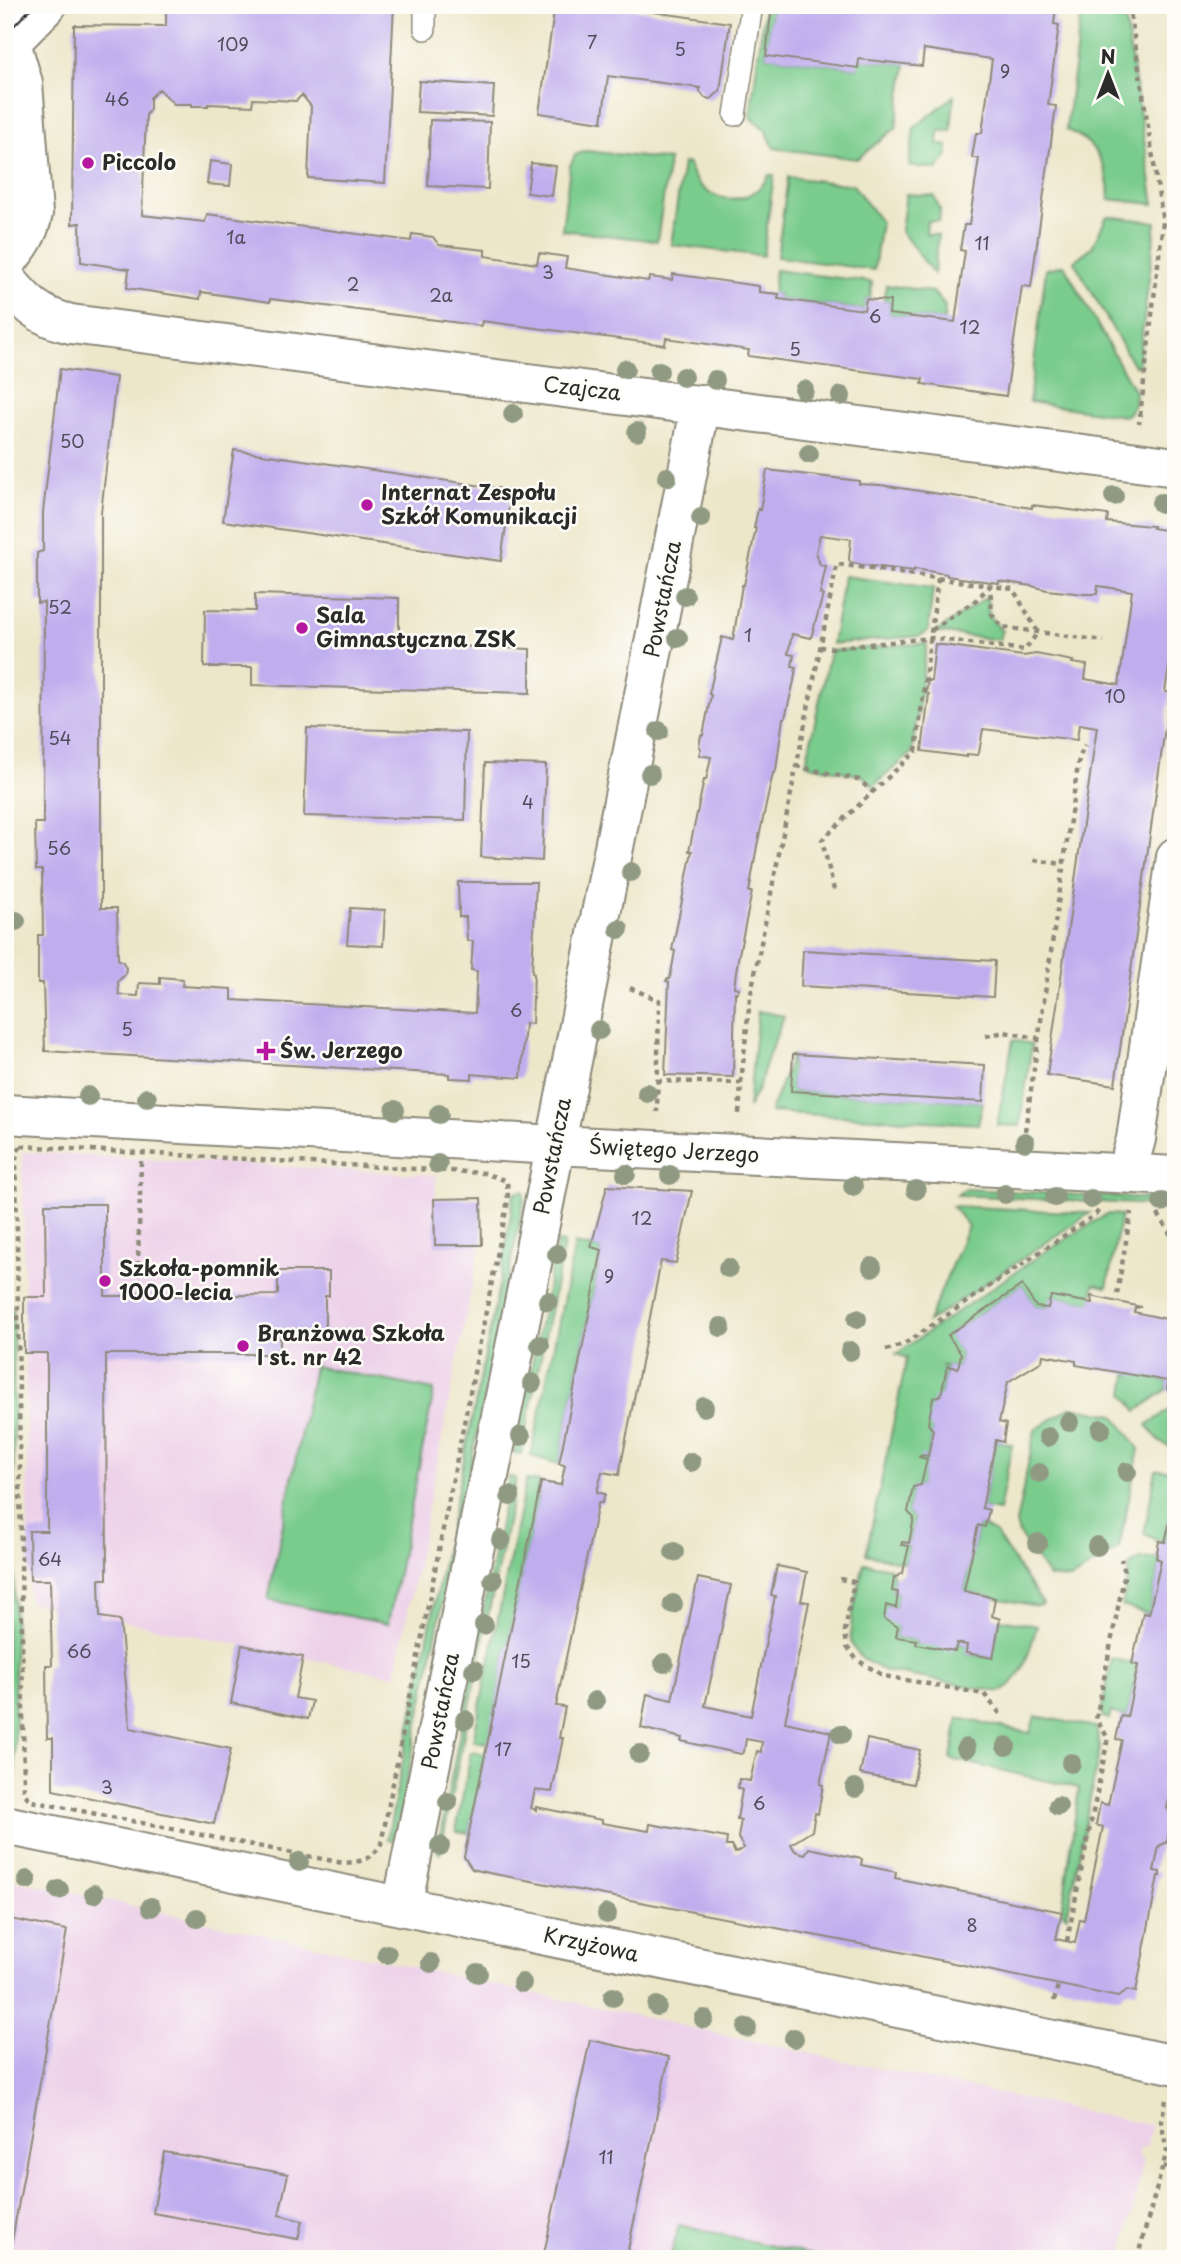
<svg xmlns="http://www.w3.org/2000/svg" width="1181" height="2264" font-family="'Playpen Sans',sans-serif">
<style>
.built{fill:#edd1e9}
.green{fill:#7acc8d;stroke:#527c5c;stroke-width:2}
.building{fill:#bfaeee}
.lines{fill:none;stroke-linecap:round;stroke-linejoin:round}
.service-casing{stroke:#8c897a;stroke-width:24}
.minor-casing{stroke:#8c897a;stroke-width:42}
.path{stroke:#8c897a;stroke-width:4.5;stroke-dasharray:5 5;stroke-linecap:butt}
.service{stroke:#fff;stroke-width:21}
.minor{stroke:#fff;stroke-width:38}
.tram{stroke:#2b2b2b;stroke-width:2}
.tree{fill:#909a82}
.poi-dot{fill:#b5179e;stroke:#fdfcf7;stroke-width:2.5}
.labels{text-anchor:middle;stroke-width:5;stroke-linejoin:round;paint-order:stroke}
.number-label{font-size:18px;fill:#504c5c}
.poi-label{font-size:21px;font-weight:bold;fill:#2b2b2b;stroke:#fdfcf7;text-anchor:start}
.street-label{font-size:21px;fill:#2b2b2b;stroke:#fdfcf7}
</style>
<rect width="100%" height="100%" fill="#fdfcf7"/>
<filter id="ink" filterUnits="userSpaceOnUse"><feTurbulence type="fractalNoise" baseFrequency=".0143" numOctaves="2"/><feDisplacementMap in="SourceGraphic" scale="14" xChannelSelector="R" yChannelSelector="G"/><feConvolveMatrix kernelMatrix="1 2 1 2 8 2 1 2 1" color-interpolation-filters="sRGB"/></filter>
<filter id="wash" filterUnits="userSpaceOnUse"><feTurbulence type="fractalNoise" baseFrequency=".00686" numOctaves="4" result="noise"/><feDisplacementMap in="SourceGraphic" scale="28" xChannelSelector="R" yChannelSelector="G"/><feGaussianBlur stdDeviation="1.57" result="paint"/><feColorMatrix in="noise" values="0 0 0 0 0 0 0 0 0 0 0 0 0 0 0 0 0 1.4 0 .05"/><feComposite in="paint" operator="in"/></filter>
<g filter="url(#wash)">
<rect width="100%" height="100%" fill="#ede7ca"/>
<path class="built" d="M22,1152L436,1175L435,1245H480L395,1676L29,1602Z
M5,1878L899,2073L1151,2125L1147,2147L1140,2148L1138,2157L1144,2159L1122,2259H5Z"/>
<path class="green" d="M765,5H772L766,56L857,68L859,59L906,64L896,128L857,159L774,148L766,130L750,117Z
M1082,5H1123L1154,204L1109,199C1109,168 1097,141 1066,130Z
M954,96L951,131H939L938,144L948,146L947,157L937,169L909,166L914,128Z
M586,151L669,160L657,241L562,230L570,166L575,155Z
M683,163L689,164C698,205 751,211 769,175H774L763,256L671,245Z
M788,177L853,185L881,222L874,270L777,257Z
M906,194L934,196L940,210L939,221H927L926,234L938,235L934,274L901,231Z
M1107,216L1156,222L1138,366H1134L1074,261L1092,247Z
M1064,265L1135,392L1134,405L1128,414L1124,416L1029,402L1046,269Z
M775,270L872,282L870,299H866L864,310L778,299L779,294H773Z
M886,285L933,292L945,306L944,321L889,314L890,301H884Z
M844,576L933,588L928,631L920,636L832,644Z
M987,597L989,616L1002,631L999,640L936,632Z
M927,643L912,753L873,786L863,776L806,764L830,651Z
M758,1011L784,1016L768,1057L758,1089L748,1108Z
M1013,1040L1032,1044L1020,1126L997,1125Z
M793,1054L791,1091L983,1102L978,1124L770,1112Z
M965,1189L1176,1200V1206L957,1195Z
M524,1191V1200L397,1828L393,1840H387L502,1271L514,1193Z
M952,1206L1090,1213L928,1322L968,1226Z
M1107,1214L1121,1215L1107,1287L1094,1284L1092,1303L1051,1296L1048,1308L1036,1307L1022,1285L949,1335L961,1354L958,1368L940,1365L946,1368L928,1456L921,1457L927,1459L922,1485L913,1488L908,1512L914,1518L909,1543H902V1545L909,1546L905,1563L866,1554L907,1358L896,1354L1043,1253Z
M557,1242L564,1243L521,1454L514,1453Z
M575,1244L602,1250L559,1464L531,1456Z
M5,1307L13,1308L15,1776H7Z
M314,1366L434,1390L388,1624L268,1600Z
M1132,1373L1168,1381L1167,1389L1137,1411L1124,1394L1127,1374L1132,1375Z
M1176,1406V1450L1160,1442L1147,1425Z
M1071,1407L1114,1415L1139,1449L1119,1548L1071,1579L1049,1577L1019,1534L1016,1524L1035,1430Z
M996,1440L1012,1445L999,1511L982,1508Z
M1156,1470H1176V1489L1165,1542L1159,1541L1144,1534Z
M509,1477L516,1478L440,1853L437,1852Z
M526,1480L541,1482L488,1743L473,1741Z
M978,1525L985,1527L995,1533L1043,1604L1037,1606L964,1592Z
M1156,1558L1161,1560L1149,1614L1122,1606L1130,1565L1140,1559Z
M864,1563L890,1568L894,1578L892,1591L898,1592L896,1608L886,1605L898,1627L896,1637L917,1640L916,1644L957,1643L967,1645L966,1653L992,1658L1000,1619L1037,1626C1029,1650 1025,1679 1000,1692L885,1671C872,1665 857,1658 852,1644C846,1630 861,1579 864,1563Z
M1112,1658L1138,1665L1127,1717L1111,1712L1109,1719L1103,1717L1101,1712Z
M1035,1716L1096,1727L1100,1748L1067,1916L1062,1912L1079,1788L951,1759L958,1718L1030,1733Z
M471,1752L486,1754L469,1833L456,1831Z
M679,2225L830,2259H670Z"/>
<g id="blocks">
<path class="building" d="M166,5H394L385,183L308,178L311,106L302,95L296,101L253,99L252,106L208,104V106H192V104H174L159,89L150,98V109L146,115L142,215L205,222L207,214L411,241L412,234L433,237L439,245L485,250V256L537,264L539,253L567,257L565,268L648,281L650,277L672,280L673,274L759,286V292L779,294L778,299L864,310L866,299L890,301L889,314L955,322L965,251L960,250L964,225H969L979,158H972L976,133H982L992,59L924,49L922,66L859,59L858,68L766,56L772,5H1056L1054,24L1059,25L1048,105L1056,106L1031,287L1022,286L1006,396L922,384L923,379L748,356L749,350L666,338L665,345L482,321L481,326L468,324L270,299V302L201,292L200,299L127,288L129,269L81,262L80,223L72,224L74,25L166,26Z
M555,5H605L730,23L720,91L711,99L705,98L700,92V88L608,76L602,122L539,113Z
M419,81L494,86L492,116L417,112Z
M430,120L490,122L488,189L428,186Z
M210,161L232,164L230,186L207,184Z
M531,163L556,166L552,196L527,193Z
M60,369L116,377L101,513V908H117L118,959L123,962L126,968L125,975L118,981L119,995L138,996L139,983L160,984V977L183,979L182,986L232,989V1000L475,1013L477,971L471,970L473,941H467L466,917H459L458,882H536L532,973H534L532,1024L525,1023L521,1078L472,1074V1079L449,1078V1074L45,1051L43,983H38V935H43L42,870H36L35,823H43L44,602L37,603V553L43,551V512Z
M234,450L511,490L501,561L223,521Z
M767,470L859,481V484L880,485L1032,508V505L1108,515L1107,522L1153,526L1152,528L1176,532V621L1165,692H1170L1115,1085L1047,1075L1097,727L1079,724L1077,740L983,729L979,753L977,755L967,754V757L922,751L929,694L926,693L928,680L931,681L935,644L1023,656L1036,654L1073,661L1072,663L1087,665L1085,679L1119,685L1132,591L1098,586L1097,594H1084L1047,590L1032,586L999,581V583L961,578L947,576V574L914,569V571L863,565L850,562L849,559L851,539L820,535L816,552L820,565L826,566L820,594L823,595L811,638L792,634L788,654L794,655L792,666L796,667L794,681L785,718H783L776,770L775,773H773L757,846L749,892H752L738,959L734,987L739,988L737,993L735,992L733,1077L665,1075L669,982L666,981L667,979H670L675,951L672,950L692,851H689L704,780H706L711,757L699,755L701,748L699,747L701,735H703L711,695L709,694L722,637L733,640L742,585H744L756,528H754L758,509L760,510Z
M255,594L399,598V644L530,649V693L252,685V667H204L205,610L255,611Z
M307,728L467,732L465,820L304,816Z
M485,763L546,765L542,861L481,857Z
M350,908L385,910L383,946L347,944Z
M803,950L995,961L993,997L801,986Z
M793,1054L985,1065L983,1102L791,1091Z
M607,1186L692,1191L676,1263L661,1261L619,1475L602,1472L597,1492L605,1494L602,1503H598L556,1706L565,1707L559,1738H563L552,1792L535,1790L531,1808L536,1810V1807L602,1820V1823L649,1831L650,1824L727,1838L726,1846H732L735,1853L744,1848L738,1838L741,1820L737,1819L742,1790L738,1788L739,1779L750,1781L757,1751L761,1752L762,1742L746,1739L744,1752L741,1754L681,1741L682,1738L641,1728L647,1694L672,1700L698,1578L731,1585L705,1706L751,1716L775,1596L771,1595L777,1566L807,1572L801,1601L809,1602L785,1722L831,1732L820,1784L823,1785L818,1814L815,1813L812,1831L791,1844L795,1851L805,1854L809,1848L862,1859L861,1865L896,1872L895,1878L1062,1912L1056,1939L1075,1943L1080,1919L1084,1920L1103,1827L1096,1825L1100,1803L1108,1805L1122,1740L1116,1739L1121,1716L1127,1717L1138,1665L1132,1664L1143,1613L1149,1614L1161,1560L1156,1558L1159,1541L1165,1542L1176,1496V1767L1167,1808L1172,1815L1167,1842L1159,1846L1154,1871L1160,1872V1876H1158L1136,1992L1127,1990L1118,1997L881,1948L489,1873L472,1869L464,1857L541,1482L561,1485L565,1465L559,1464L602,1250L591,1247Z
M481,1198L482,1245H435L434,1199Z
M45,1204H105V1296L276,1295L278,1294V1273H276V1271H325V1272H329V1296H325V1338H280V1354H106L107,1579H99L100,1617L120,1620L130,1728L231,1749L214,1824L53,1790V1738H47L46,1665H52L50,1580H30L29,1531H47V1353H24V1297H46Z
M1022,1285L1036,1307L1048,1308L1051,1296L1092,1303L1091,1296L1141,1307L1135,1308L1134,1312L1176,1321L1174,1334L1176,1335V1402L1167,1389L1168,1381L1076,1365V1361L1043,1355L1042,1361L1008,1382L999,1422L1006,1424L1003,1442L996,1440L982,1508L989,1510L985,1527L978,1525L964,1591L995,1598L992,1616L1000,1619L993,1658L966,1653L967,1645L957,1643L955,1651L916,1644L917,1640L896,1637L898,1627L884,1619L886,1605L896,1608L898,1592L892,1591L894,1578L903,1573L905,1563L909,1546L901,1545L902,1542L909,1543L914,1518L908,1512L913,1487L921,1485L927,1459L919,1457L920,1455L928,1456L933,1430L928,1424L933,1398L941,1395L947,1366L958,1368L961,1354L948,1335Z
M242,1645L303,1657L295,1698L312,1701L308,1719L231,1703Z
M867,1739L920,1750L913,1784L860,1774Z
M5,1918L67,1930L9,2258H5Z
M590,2040L669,2057L626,2259H547L543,2258Z
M164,2152L288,2174L279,2215L302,2221L298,2239L153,2213Z"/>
</g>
</g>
<g filter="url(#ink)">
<use href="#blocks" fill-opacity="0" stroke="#8c897a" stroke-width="2"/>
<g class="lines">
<g class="service-casing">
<path id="service" d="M425,5V29
M735,115L752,5"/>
</g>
<g class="minor-casing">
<path id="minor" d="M5,23L23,83L33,213C29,234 19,247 5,264
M5,48L47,5
M5,278C25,302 38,317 71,324L1176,467
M5,1114L555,1145L1176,1176
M1127,1172L1136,1139L1176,857
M5,1825L1176,2065
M402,1906L545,1199L701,404"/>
</g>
<path class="path" d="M1129,5L1163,222L1139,424
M932,630L976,600L990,586L992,614L1002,627L1104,641
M796,766L859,780L873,792
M1034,860L1063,864
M834,890L822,840L916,751L938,578
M630,988L659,1000L657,1112
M986,1036L1004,1032L1038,1038
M657,1081L741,1083L739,1114
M741,1083L750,998L837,564L1013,589L1038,632L1025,650L931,638L832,648L820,647
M1025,1131L1079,758L1085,745
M21,1146L484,1173L507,1181L508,1200L381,1844C372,1860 361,1862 343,1863L31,1801L24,1793L16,1159L17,1152Z
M1158,1214L1176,1243
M1117,1294L1131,1212
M137,1296L141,1161
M886,1350L903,1345L1096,1214L1099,1210
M840,1579L854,1582L845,1631L847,1647L857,1660L884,1676L984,1694L1002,1716
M1067,1941L1108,1738L1096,1719L1125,1572L1121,1559
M1054,2001L1058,1985
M1163,2166L1176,2170
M1137,2259L1167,2151L1161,2121L1166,2100"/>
<use href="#service" class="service"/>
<use href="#minor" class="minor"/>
<path class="tram" d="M5,9L10,5
M5,35L34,5"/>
</g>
<g class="tree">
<circle cx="625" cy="369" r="10"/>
<circle cx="659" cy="371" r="10"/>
<circle cx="683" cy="377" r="10"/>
<circle cx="715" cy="380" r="10"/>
<circle cx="804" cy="390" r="10"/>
<circle cx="841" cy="396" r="10"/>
<circle cx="513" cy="414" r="10"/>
<circle cx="637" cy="432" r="10"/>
<circle cx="809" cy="454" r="10"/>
<circle cx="667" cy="477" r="10"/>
<circle cx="1114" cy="496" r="10"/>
<circle cx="1161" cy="503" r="10"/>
<circle cx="701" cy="518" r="10"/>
<circle cx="685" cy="596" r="10"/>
<circle cx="678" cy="638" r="10"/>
<circle cx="659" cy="731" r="10"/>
<circle cx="650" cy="774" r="10"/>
<circle cx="631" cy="872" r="10"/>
<circle cx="16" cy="921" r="10"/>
<circle cx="619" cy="929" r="10"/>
<circle cx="599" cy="1030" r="10"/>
<circle cx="647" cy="1093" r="10"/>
<circle cx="88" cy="1096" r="10"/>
<circle cx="147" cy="1098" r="10"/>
<circle cx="395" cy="1110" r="10"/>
<circle cx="439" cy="1114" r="10"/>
<circle cx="1025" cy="1142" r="10"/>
<circle cx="438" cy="1164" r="10"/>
<circle cx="626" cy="1174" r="10"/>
<circle cx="670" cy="1175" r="10"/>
<circle cx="853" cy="1186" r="10"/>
<circle cx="916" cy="1190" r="10"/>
<circle cx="1005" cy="1194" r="10"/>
<circle cx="1055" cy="1197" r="10"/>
<circle cx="1091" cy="1199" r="10"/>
<circle cx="1162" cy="1202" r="10"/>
<circle cx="557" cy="1254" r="10"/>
<circle cx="872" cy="1267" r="10"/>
<circle cx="728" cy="1268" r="10"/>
<circle cx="548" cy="1301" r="10"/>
<circle cx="857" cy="1319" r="10"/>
<circle cx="721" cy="1327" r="10"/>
<circle cx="540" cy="1345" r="10"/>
<circle cx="850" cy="1351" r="10"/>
<circle cx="532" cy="1383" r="10"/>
<circle cx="704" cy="1407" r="10"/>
<circle cx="1069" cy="1422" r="10"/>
<circle cx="1101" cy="1429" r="10"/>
<circle cx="521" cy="1436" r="10"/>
<circle cx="1048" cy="1437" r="10"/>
<circle cx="691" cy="1462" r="10"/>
<circle cx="1127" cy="1472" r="10"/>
<circle cx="1039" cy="1473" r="10"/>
<circle cx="510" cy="1496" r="10"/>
<circle cx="501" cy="1540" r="10"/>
<circle cx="1038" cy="1543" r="10"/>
<circle cx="1097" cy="1546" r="10"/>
<circle cx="674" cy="1552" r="10"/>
<circle cx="493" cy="1580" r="10"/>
<circle cx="673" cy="1604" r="10"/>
<circle cx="484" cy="1625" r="10"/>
<circle cx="664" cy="1663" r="10"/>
<circle cx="474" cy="1670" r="10"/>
<circle cx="595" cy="1701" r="10"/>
<circle cx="465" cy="1720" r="10"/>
<circle cx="841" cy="1734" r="10"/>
<circle cx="1006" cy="1746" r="10"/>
<circle cx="966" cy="1748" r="10"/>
<circle cx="639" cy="1754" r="10"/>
<circle cx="1071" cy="1763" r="10"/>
<circle cx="855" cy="1788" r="10"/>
<circle cx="448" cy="1802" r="10"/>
<circle cx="1058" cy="1806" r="10"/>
<circle cx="440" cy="1846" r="10"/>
<circle cx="299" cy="1862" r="10"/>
<circle cx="27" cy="1880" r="10"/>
<circle cx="59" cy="1890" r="10"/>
<circle cx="94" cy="1894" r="10"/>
<circle cx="151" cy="1907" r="10"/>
<circle cx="607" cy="1914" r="10"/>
<circle cx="197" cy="1918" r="10"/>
<circle cx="387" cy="1954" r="10"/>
<circle cx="431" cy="1963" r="10"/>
<circle cx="478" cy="1973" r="10"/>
<circle cx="522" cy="1983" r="10"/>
<circle cx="613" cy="1997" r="10"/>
<circle cx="657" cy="2006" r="10"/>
<circle cx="704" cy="2019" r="10"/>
<circle cx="747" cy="2028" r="10"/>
<circle cx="794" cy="2038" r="10"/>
</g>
</g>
<g class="poi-dot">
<circle cx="88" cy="163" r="7"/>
<circle cx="367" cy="505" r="7"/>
<circle cx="302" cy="628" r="7"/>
<path d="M262.5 1040.5h7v7h7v7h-7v7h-7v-7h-7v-7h7z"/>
<circle cx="105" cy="1281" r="7"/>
<circle cx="243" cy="1346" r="7"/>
</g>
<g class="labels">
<g class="number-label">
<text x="592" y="49">7</text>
<text x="233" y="51">109</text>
<text x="680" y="56">5</text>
<text x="1005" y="78">9</text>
<text x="117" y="106">46</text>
<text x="236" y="244">1a</text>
<text x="982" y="250">11</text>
<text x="548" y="279">3</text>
<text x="353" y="291">2</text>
<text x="441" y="302">2a</text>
<text x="875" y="323">6</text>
<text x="970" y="334">12</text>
<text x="795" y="356">5</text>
<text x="72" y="448">50</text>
<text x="60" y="614">52</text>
<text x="748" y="642">1</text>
<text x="1115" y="703">10</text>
<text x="60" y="745">54</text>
<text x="528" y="809">4</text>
<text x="59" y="855">56</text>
<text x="516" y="1017">6</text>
<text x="127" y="1036">5</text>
<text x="642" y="1225">12</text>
<text x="609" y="1283">9</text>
<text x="50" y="1566">64</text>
<text x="79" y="1658">66</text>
<text x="521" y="1668">15</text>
<text x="503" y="1756">17</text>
<text x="107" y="1794">3</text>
<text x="759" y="1810">6</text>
<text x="972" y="1932">8</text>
<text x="606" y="2164">11</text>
</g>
<g class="poi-label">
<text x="102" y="170">Piccolo</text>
<text x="381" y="500">Internat Zespołu<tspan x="381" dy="24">Szkół Komunikacji</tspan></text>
<text x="316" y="623">Sala<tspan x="316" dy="24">Gimnastyczna ZSK</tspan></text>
<text x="280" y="1058">Św. Jerzego</text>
<text x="119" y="1276">Szkoła-pomnik<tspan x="119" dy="24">1000-lecia</tspan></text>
<text x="257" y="1341">Branżowa Szkoła<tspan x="257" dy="24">I st. nr 42</tspan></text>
</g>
<g class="street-label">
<text transform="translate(582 389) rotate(7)" y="7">Czajcza</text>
<text transform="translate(663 599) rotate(-79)" y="7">Powstańcza</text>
<text transform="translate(674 1151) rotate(3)" y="7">Świętego Jerzego</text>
<text transform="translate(553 1156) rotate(-79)" y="7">Powstańcza</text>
<text transform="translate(441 1711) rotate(-79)" y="7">Powstańcza</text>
<text transform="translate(591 1945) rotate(12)" y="7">Krzyżowa</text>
</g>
</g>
<rect width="1181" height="2264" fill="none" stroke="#fdfcf7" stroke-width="28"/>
<g transform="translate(1108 74)" stroke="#fdfcf7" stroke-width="5" paint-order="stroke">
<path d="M0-5L12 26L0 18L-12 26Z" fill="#2b2b2b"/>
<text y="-10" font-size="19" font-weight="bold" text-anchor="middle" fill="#2b2b2b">N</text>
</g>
</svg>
